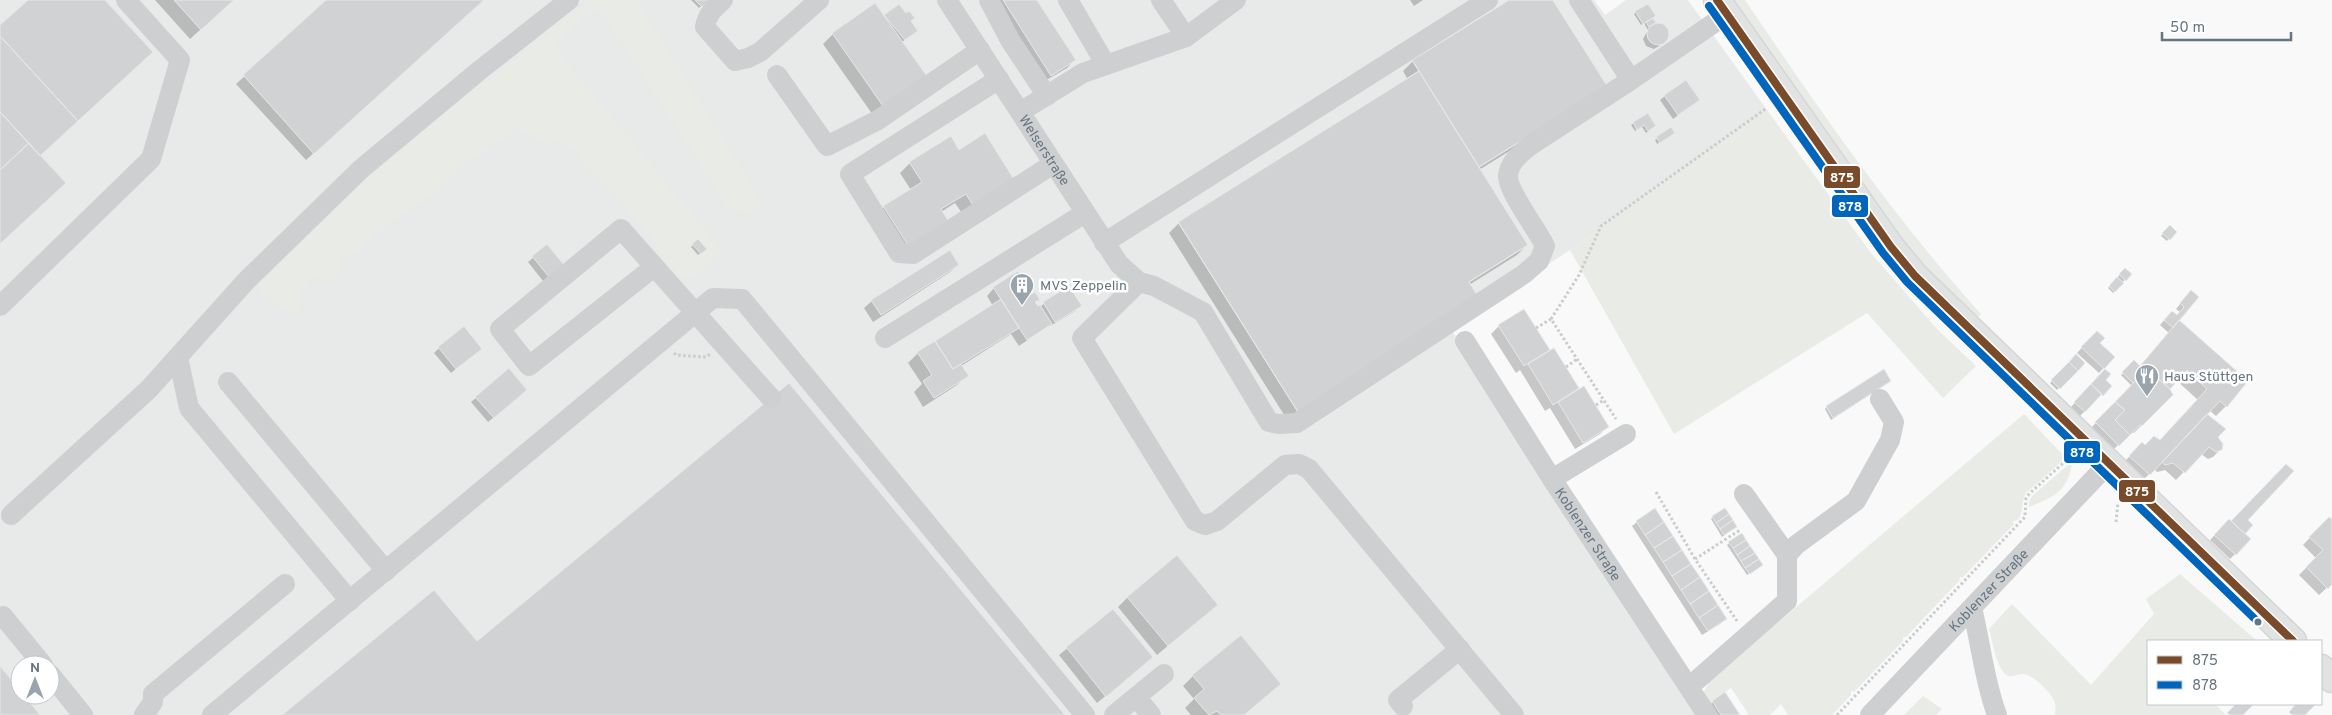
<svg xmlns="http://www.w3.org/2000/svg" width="2332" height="715" font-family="Overpass,sans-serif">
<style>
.built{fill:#e8e9e9;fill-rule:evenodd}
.green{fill:#e8ebe6}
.shadow{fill:#0003}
.building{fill:#d0d2d3;stroke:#e8e8e8}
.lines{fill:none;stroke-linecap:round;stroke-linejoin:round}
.major-casing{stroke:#d5d6d7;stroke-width:29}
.path{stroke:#cbcccd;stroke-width:3;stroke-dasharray:2.5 2.5;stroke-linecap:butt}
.minor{stroke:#cecfd0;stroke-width:20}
.major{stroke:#e1e2e2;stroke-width:26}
.bus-1-casing{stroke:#fff;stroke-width:11}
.bus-2-casing{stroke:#fff;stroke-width:11}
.bus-1{stroke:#7a4b2a;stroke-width:8}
.bus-2{stroke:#0065bd;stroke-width:8}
.bus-dot{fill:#657683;stroke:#fff;stroke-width:2}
.labels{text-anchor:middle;stroke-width:5;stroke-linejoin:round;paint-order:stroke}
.street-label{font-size:14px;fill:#657683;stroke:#fff}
.poi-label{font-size:14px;fill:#657683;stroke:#fff;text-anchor:start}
.line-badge{stroke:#fff;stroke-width:2}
.badge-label{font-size:14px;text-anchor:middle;font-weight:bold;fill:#fff}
</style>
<rect width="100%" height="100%" fill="#f9f9f9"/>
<path class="built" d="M0,0H1594L1605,15L1626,0H1688L1767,110L1570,250L1451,329L1697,715H0ZM20,665H50V695H20Z"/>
<path class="green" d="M590,0H637L762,202L751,213L729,209L602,12L593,10L556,44L560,55L724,251L692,278L677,274L657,249L647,231L589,170L576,151L555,140L545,145L519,128C498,140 477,154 459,169C449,178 441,187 431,195C406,214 378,227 358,252L350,253L340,259L339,272L330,283L314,277C303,286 299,295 299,310C283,315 267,299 258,288C312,232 368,177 429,127C482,84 537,44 590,0Z
M1729,0H1745C1818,108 1893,217 1981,314L1975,320L1921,267Z
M1767,110L1871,253L1937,329L1976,366L1943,398L1867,313L1674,434L1570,250Z
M2024,414L2064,456L2061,462L2025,494C2021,504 2024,511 2018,520L2013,521L2014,524L1963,577H1960L1959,581L1906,637H1903V641L1854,692L1851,691V695L1832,715H1788L1781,704L1770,715H1749L1731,688L1712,701L1721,715H1714L1706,704L1704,692L1710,680Z
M2072,464C2067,492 2054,497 2029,507V501L2032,496L2068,465Z
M2180,574L2257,641H2148V704H2215L2226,715H2055C2055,711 2056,707 2055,703C2053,694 2033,675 2024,674C2017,674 2010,679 2005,674C1995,663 1993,643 1989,629L2012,604L2091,685L2154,614L2146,599Z
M1923,696L1942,709L1936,715H1904Z"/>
<path class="shadow" d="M155,0H233L190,39Z
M328,0H483L306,160L236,84Z
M691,0H708L699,8Z
M991,0H1036L1074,60L1067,68L1043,82Z
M1410,0H1423L1414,6Z
M1511,0H1551L1596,97L1479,170L1527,245L1517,255L1469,285L1288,421L1169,233L1179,223L1408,80L1403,71L1413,61Z
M899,6L910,21L911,35L902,42L927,79L875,118L823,44L833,34L884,17Z
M1636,12L1652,18L1654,22L1650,26L1658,24L1666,27L1668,35L1659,46L1654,49L1646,46L1643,39L1648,30L1644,23L1641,25L1634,14Z
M1665,96L1698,100L1673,119L1660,100Z
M1648,115L1655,126L1646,133L1642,127L1635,131L1631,125Z
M1671,129V135L1657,144L1655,140Z
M910,163L1014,181L964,216L955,203L941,212L899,256L874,217L884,207L911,190L900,173Z
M2170,227L2175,232L2167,241L2161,236Z
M698,240L705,249L698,255L691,247Z
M547,246L557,269L543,281L528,262Z
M958,265L950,272L873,322L864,308L872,301Z
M2125,269L2130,274L2113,293L2108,288Z
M1069,287L1080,306L1075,311L1050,326L1049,325L1019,346L1011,334L961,366L967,375L957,385L923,407L914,392L922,384L908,363L918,353L993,306L987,296L994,288L1026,292L1030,297L1038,299L1034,303L1038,308Z
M2186,297H2197L2174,324L2226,406L2216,416L2209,410L2205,414L2221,449L2213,457L2208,459L2201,454L2176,480L2165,470L2157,472L2154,469L2139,484L2120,466L2142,444L2145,447L2160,441L2198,400L2176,380L2168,388L2171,395L2134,433L2132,431L2114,449L2091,428L2132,386L2121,375L2134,362L2140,367L2169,333L2160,325L2167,317L2176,316L2180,312L2176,309Z
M1524,311L1549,352L1553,349L1579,390L1608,426L1600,434L1575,449L1550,408L1545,411L1520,370L1516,373L1491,334L1499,326Z
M2097,332L2098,343L2113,357L2099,373L2077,353Z
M439,348L475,353L451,373L434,353Z
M2076,356L2083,363L2057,390L2050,383Z
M1883,371L1890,381L1888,383L1831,420L1825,409L1827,407Z
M2104,380L2100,396L2080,416L2070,408L2089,388Z
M521,395L488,422L471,402L476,398Z
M1713,517L1734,528L1722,537L1711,519Z
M2329,518L2332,521V583L2319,595L2299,575L2316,558L2303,545Z
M2246,520L2243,534L2249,540L2230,559L2210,540L2229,521L2231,523Z
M1637,522L1725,619L1720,624L1702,635L1632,526Z
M1729,543L1759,567L1747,575L1727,545Z
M1128,597L1216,605L1157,655L1118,607Z
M1113,611L1152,657L1097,703L1059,655Z
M1193,676L1280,684L1244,715H1191L1185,708L1194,699L1183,686Z
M1713,702L1738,715H1718L1711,704Z"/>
<path class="building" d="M28,0H105L153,52L78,121L0,36V25Z
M174,0H234L201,30Z
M326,0H484L314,154L243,75Z
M695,0H709L702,7Z
M1003,0H1037L1076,60L1051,76Z
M1509,0H1553L1608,87L1479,167L1412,60Z
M1509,0H1553L1608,87L1479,167L1528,245L1469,282L1479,298L1298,412L1178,222L1419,71L1412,60Z
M875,3L929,79L885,109L832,33Z
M899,4L906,13L909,11L915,18L911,21L918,31L905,40L884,15Z
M1648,4L1656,16L1643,24L1635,11Z
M1653,18L1656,23L1649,27L1646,22Z
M1647 34a11 11 0 1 1 22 0a11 11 0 1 1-22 0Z
M0,36L78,121L40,156L0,112Z
M1419,71L1528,245L1469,282L1479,298L1298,412L1178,222Z
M1686,80L1700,100L1678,115L1664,95Z
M0,112L29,143L0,170Z
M1648,113L1656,126L1648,131L1644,125L1637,130L1633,122Z
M1671,127L1675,133L1660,143L1656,137Z
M985,133L1015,181L974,207L966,194L941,209L949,222L909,247L883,206L922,182L909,162L951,136L959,150Z
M29,143L66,183L0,244V170Z
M2170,225L2177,232L2170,240L2162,233Z
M698,239L707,249L701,254L692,244Z
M547,244L564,265L549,277L532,256Z
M950,250L959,265L881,315L871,300Z
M2125,268L2132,274L2126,281L2119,274Z
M1018,271L1030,290L1028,292L1030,295L1035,292L1040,300L1035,302L1038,306L1040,305L1052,324L1027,340L993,287Z
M2117,277L2124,283L2115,292L2109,286Z
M1069,286L1082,306L1055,322L1043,302Z
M2191,290L2199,297L2173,328L2164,320L2172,311L2177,315L2184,307L2180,303Z
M1001,299L1019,328L953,369L935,341Z
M1524,309L1550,350L1524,366L1498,325Z
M2179,320L2248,381L2227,407L2220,401L2150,475L2129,456L2142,442L2145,445L2154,436L2160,440L2207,389L2187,370L2170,389L2147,369L2145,371L2140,366Z
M464,326L482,349L456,369L438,347Z
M2097,331L2105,338L2100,343L2115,357L2104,369L2081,347Z
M935,341L953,369L961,364L969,376L934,398L923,381L932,375L917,352Z
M1554,348L1579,388L1553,405L1528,364Z
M2076,354L2085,363L2078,371L2069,362Z
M2134,360L2145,371L2133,383L2122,372Z
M2069,362L2078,371L2060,389L2051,380Z
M509,368L527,390L494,418L475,397Z
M1884,369L1891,381L1833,418L1826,406Z
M2105,369L2111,374L2106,380L2112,386L2103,396L2091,384Z
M2147,369L2170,389L2173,395L2142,426L2140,425L2130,435L2115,420L2125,410L2115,402Z
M789,383L1065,715H282L434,590L477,641Z
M2091,384L2102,394L2085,412L2074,402Z
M1584,386L1609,427L1583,443L1558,402Z
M2115,402L2125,410L2115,420L2130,435L2119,446L2095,422Z
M2207,414L2226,429L2218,437L2223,444L2222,450L2216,452L2209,447L2185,473L2173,463L2165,465L2162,462Z
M2286,464L2294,471L2248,520L2253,525L2245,534L2231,521Z
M1655,508L1664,522L1645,535L1636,521Z
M1725,508L1729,514L1716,523L1712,516Z
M1729,514L1733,520L1720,529L1716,523Z
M2329,517L2332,519V584L2328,589L2306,567L2323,550L2309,537Z
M2229,519L2251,539L2236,555L2214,535Z
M1733,520L1737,527L1724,535L1720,529Z
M1664,522L1673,536L1654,548L1645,535Z
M1742,533L1746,540L1733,548L1728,542Z
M1673,536L1682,550L1663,562L1654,548Z
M1746,540L1750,546L1737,555L1733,548Z
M1750,546L1755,553L1741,561L1737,555Z
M1682,550L1691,564L1672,576L1663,562Z
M1755,553L1759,559L1745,568L1741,561Z
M1177,555L1218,605L1168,646L1127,597Z
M1759,559L1763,565L1750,574L1745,568Z
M1691,564L1700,577L1681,590L1672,576Z
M1700,577L1709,591L1690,604L1681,590Z
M1709,591L1718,605L1699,618L1690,604Z
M1718,605L1727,619L1708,631L1699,618Z
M1113,609L1153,657L1106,697L1066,647Z
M1241,635L1281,684L1244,715H1221L1217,711L1209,715L1194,698L1204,689L1192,675Z
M0,666L20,690V695H24L40,715H0Z
M1725,692L1740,715H1721L1712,701Z
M2236,704H2254L2243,715H2230L2227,713Z
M2296,704H2316L2305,715H2292L2289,712Z"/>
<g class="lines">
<g class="major-casing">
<path id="major" d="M1717,0L1891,247L1915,276L2293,641
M2321,668L2332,679"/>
</g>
<path class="path" d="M1551,319L1579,275L1601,226L1767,108
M1536,328L1551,319L1616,419
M674,353L676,355L706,357L710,354
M1566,367L1577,359
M1596,405L1604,400
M1656,492L1695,559L1737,621
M2116,522L2118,502
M1695,559L1740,530
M1837,715L2025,517L2026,498L2030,493L2071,456"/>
<g class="minor">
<path d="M723,0C714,8 707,14 705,27L735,61L748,58L760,52L819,0"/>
<path id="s1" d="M947,0L1119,264L1139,282L1154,286L1203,312L1269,422L1279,424L1297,423L1524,274L1539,261L1545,246C1538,231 1507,190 1508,176C1509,162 1521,153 1531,145L1631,80L1579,0"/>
<path d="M989,0L1010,40L1047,96"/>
<path d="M1068,0L1106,65"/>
<path d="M1161,0L1186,37"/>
<path d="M777,75L827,146L878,120L980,50"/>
<path d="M999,79L850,174L899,253L913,254L1053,164"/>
<path d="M1631,80L1727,14"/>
<path d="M1020,112L1083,73L1186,37L1236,0"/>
<path d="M1104,243L1488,0"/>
<path d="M654,267L529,366L500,329L621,229C671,285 721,341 771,398"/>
<path d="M1139,282L1082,338L1195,521L1205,525L1217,521L1285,465L1299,464L1309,469L1514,715"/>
<path d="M0,306L151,159L180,60L126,0"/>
<path d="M885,338L1085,213"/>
<path id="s2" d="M1465,341L1552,479L1707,715"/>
<path d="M178,357L189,408L350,601"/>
<path d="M228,382L386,571"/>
<path d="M1552,479L1626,434"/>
<path d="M1744,494L1787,555"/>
<path d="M11,515L149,389L246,281L361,169L480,70L569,0"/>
<path d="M1972,608C1981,644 1984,680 1997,715"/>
<path d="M3,616L43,665"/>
<path d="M50,674L83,715"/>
<path d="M1689,687L1787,601V555L1796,545L1856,501L1890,440L1894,422L1880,399"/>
<path d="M1136,697L1164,674"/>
<path d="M1403,706L1398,700L1460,649"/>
<path d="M144,715L153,702V694L285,584"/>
<path d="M212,715L713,298L742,299L1085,715"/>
<path d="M1114,715L1136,697L1151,715"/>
<path id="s3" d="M1870,715L2108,464"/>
</g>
<use href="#major" class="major"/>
<g class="bus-1-casing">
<path id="bus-1" d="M1717,0L1891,247L1915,276L2293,641"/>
</g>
<g class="bus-2-casing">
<path id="bus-2" d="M1709,6L1883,253L1907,282L2258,622"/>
</g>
<use href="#bus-1" class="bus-1"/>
<use href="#bus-2" class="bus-2"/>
</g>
<defs>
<g id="building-pin" transform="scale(1.25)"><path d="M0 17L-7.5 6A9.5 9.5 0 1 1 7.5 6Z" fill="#99a4ac" stroke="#fff"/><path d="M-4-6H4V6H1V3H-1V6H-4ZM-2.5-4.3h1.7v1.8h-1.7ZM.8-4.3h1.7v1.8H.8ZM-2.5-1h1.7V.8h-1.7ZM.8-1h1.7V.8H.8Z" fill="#fff"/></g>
<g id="restaurant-pin" transform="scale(1.25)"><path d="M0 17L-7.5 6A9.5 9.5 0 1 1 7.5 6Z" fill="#99a4ac" stroke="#fff"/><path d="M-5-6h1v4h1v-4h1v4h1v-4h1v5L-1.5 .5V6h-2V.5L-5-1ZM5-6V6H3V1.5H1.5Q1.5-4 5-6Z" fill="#fff"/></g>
</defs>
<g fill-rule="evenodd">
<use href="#building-pin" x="1022" y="285"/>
<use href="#restaurant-pin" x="2147" y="376"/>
</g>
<circle class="bus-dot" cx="2258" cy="622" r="4.5"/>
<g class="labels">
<g class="street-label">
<text dy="5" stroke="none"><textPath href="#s1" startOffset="179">Welserstraße</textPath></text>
<text dy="5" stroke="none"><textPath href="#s2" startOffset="229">Koblenzer Straße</textPath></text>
<text dy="5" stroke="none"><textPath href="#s3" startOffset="172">Koblenzer Straße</textPath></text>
</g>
<g class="poi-label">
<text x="1040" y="290">MVS Zeppelin</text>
<text x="2164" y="381">Haus Stüttgen</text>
</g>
</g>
<g class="line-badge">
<rect x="1823" y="165" width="38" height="24" rx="5" fill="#7a4b2a"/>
<rect x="1831" y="194" width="38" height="24" rx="5" fill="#0065bd"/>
<rect x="2063" y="440" width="38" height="24" rx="5" fill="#0065bd"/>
<rect x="2118" y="479" width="38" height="24" rx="5" fill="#7a4b2a"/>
</g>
<g class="badge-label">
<text x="1842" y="182">875</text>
<text x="1850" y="211">878</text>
<text x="2082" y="457">878</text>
<text x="2137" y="496">875</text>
</g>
<rect x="2147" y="640" width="175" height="65" fill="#ffffff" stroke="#c1c8cd"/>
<rect x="2157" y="656" width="25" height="8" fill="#7a4b2a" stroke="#c1c8cd"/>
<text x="2192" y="665" font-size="15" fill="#657683">875</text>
<rect x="2157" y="681" width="25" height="8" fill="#0065bd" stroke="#c1c8cd"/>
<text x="2192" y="690" font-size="15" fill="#657683">878</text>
<g transform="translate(35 680)"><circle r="24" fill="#ffffff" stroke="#c1c8cd"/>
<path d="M0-4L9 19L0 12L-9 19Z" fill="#99a4ac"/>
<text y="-8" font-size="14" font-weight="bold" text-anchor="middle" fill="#657683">N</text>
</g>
<path d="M2162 32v8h129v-8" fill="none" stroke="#657683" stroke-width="2.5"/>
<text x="2170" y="32" font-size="15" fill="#657683" stroke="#ffffff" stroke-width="4" paint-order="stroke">50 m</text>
</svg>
